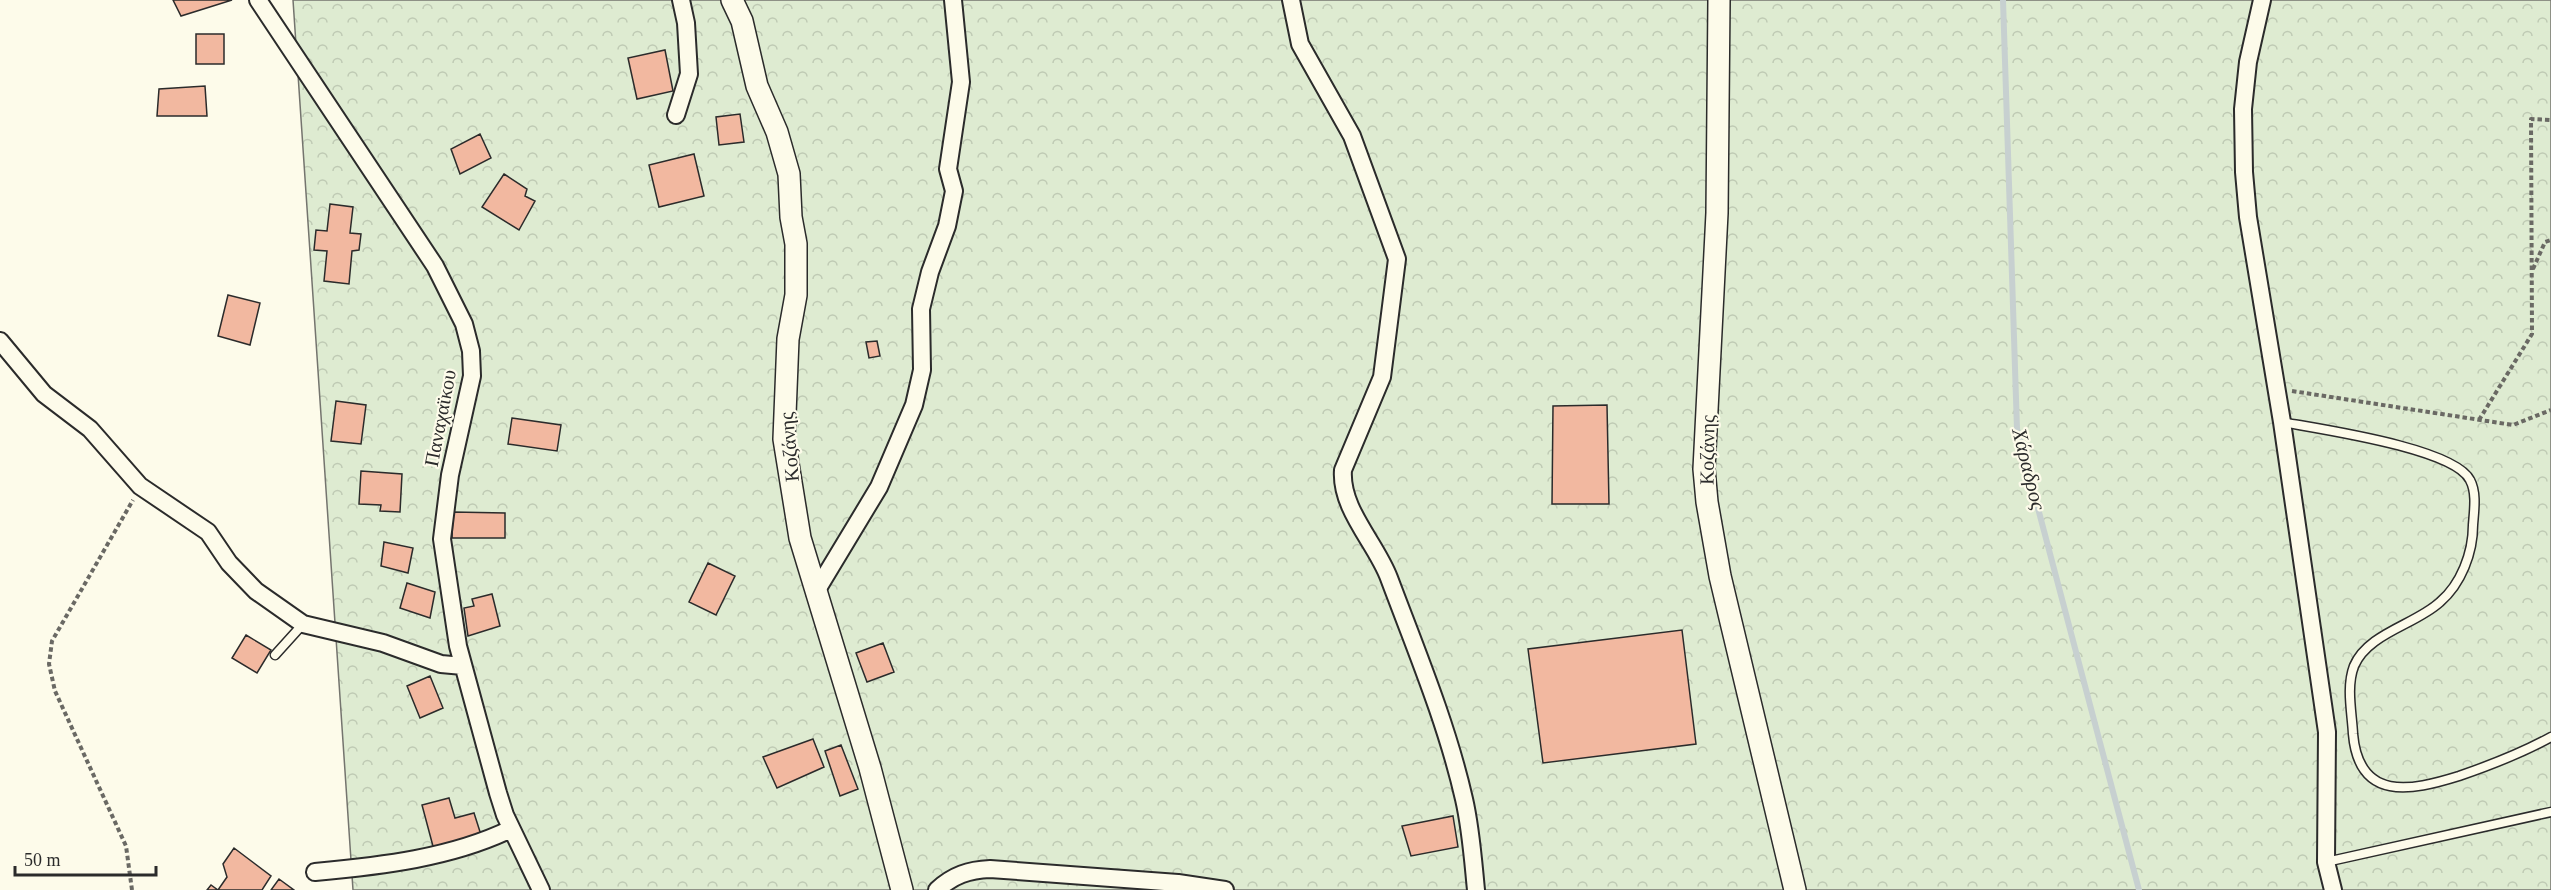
<svg xmlns="http://www.w3.org/2000/svg" width="2551" height="890" font-family="Georgia,serif">
<style>
.forest{fill:url(#forest-crowns);stroke:#74746e;stroke-width:1.5}
.lines{fill:none;stroke-linecap:round;stroke-linejoin:round}
.stream{stroke:#c7d0d0;stroke-width:6}
.building{fill:#f2b8a0;stroke:#2b2b2b;stroke-width:1.5}
.service-casing{stroke:#2b2b2b;stroke-width:11}
.minor-casing{stroke:#2b2b2b;stroke-width:20}
.tertiary-casing{stroke:#2b2b2b;stroke-width:24}
.path{stroke:#6a6964;stroke-width:4;stroke-dasharray:4.5 3;stroke-linecap:butt}
.service{stroke:#fdfbea;stroke-width:8}
.minor{stroke:#fdfbea;stroke-width:16}
.tertiary{stroke:#fdfbea;stroke-width:21}
.labels{text-anchor:middle;stroke-width:4.5;stroke-linejoin:round;paint-order:stroke}
.street-label{font-size:20px;fill:#2b2b2b;stroke:#fdfbea}
.water-label{font-size:21px;font-style:italic;fill:#2b2b2b;stroke:#fdfbea}
</style>
<defs>
<pattern id="forest-crowns" width="20" height="18" patternUnits="userSpaceOnUse" patternTransform="scale(1.5)"><rect width="20" height="18" fill="#deebd1"/><path d="M2 6a3 3 0 1 1 6 0M12 15a3 3 0 1 1 6 0" fill="none" stroke="#bfcab4"/></pattern>
</defs>
<rect width="100%" height="100%" fill="#fdfbea"/>
<path class="forest" d="M293,0H2551V890H353Z"/>
<g class="lines">
<path class="stream" d="M2003,0L2017,429L2139,890"/>
</g>
<path class="building" d="M173,0H232L181,16Z
M196,34H224V64H196Z
M665,50L673,91L637,99L628,58Z
M205,86L207,116H157L159,89Z
M740,114L744,142L719,145L716,117Z
M480,134L491,158L460,174L451,149Z
M694,154L704,196L659,207L649,165Z
M504,174L527,189L525,196L535,201L519,230L482,207Z
M330,204L353,207L350,233L361,234L359,250L352,251L349,284L324,281L327,251L314,250L316,230L327,231Z
M228,295L260,303L250,345L218,336Z
M877,341L880,356L869,358L866,342Z
M336,401L366,405L361,444L331,441Z
M1607,405L1609,504H1552L1553,406Z
M512,418L561,425L557,451L508,444Z
M361,471L402,474L400,512L380,511L381,505L359,504Z
M453,512L505,513V538H452Z
M384,542L413,548L408,573L381,566Z
M708,563L735,576L716,615L689,602Z
M407,583L435,592L430,618L400,608Z
M492,594L500,626L468,636L464,608L474,606L472,599Z
M1682,630L1696,744L1543,763L1528,649Z
M246,635L271,650L257,673L232,658Z
M883,643L894,672L867,682L856,653Z
M430,676L443,708L420,718L407,686Z
M813,739L824,767L777,788L763,757Z
M841,745L858,789L840,796L825,751Z
M449,798L455,818L474,813L482,838L434,850L422,805Z
M1453,816L1458,847L1411,856L1402,826Z
M234,848L271,876L262,890H207L211,885L218,890L227,877L223,864Z
M279,879L294,890H271Z"/>
<g class="lines">
<g class="service-casing">
<path id="service" d="M2282,422C2319,429 2454,448 2470,480C2477,493 2474,511 2473,525C2473,553 2461,584 2440,602C2415,625 2368,633 2354,666C2346,687 2352,713 2353,734C2359,802 2411,791 2459,776C2491,765 2522,753 2551,737
M275,655L303,624
M2326,862L2551,812"/>
</g>
<g class="minor-casing">
<path id="minor" d="M258,0L435,266L464,324L471,351L472,376L450,475L442,539L458,646L498,793L505,815L541,890
M1291,0L1300,44L1352,136L1397,259L1382,377L1343,470C1340,509 1376,543 1389,578C1416,650 1447,724 1464,799C1471,829 1473,860 1476,890
M2262,0L2248,62L2243,109L2244,172L2248,217L2282,422L2327,732L2326,862L2333,890
M676,115L689,74L686,23L681,0
M0,341L44,394L90,429L140,486L208,532L229,563L256,591L303,624L383,643L441,664L463,666
M815,593L879,487L914,405L922,370L921,309L930,272L947,226L954,191L948,169L961,82L953,0
M315,872C381,866 451,858 511,829
M937,890C953,875 969,870 990,869L1178,883L1225,890"/>
</g>
<g class="tertiary-casing">
<path id="tertiary" d="M732,0L742,21L757,86L777,132L789,174L791,217L796,244V295L788,339L784,439L800,538L870,768L902,890
M1719,0L1717,213L1704,469L1707,502L1720,576L1795,890"/>
</g>
<path class="path" d="M2533,269L2545,242L2551,240
M2292,391L2513,425L2551,410
M2479,420L2532,334L2531,119L2551,120
M132,890L126,846L55,691L49,664L52,641L133,500"/>
<use href="#service" class="service"/>
<use href="#minor" class="minor"/>
<use href="#tertiary" class="tertiary"/>
</g>
<g class="labels">
<g class="street-label">
<text transform="translate(440 418) rotate(-79)" y="7">Παναχαϊκου</text>
<text transform="translate(789 447) rotate(-95)" y="7">Κοζάνης</text>
<text transform="translate(1707 450) rotate(-89)" y="7">Κοζάνης</text>
</g>
<g class="water-label">
<text transform="translate(2029 469) rotate(76)" y="7">Χάραδρος</text>
</g>
</g>
<path d="M15 866v9h141v-9" fill="none" stroke="#2b2b2b" stroke-width="3"/>
<text x="24" y="866" font-size="18" fill="#2b2b2b" stroke="#fdfbea" stroke-width="4.5" paint-order="stroke">50 m</text>
</svg>
